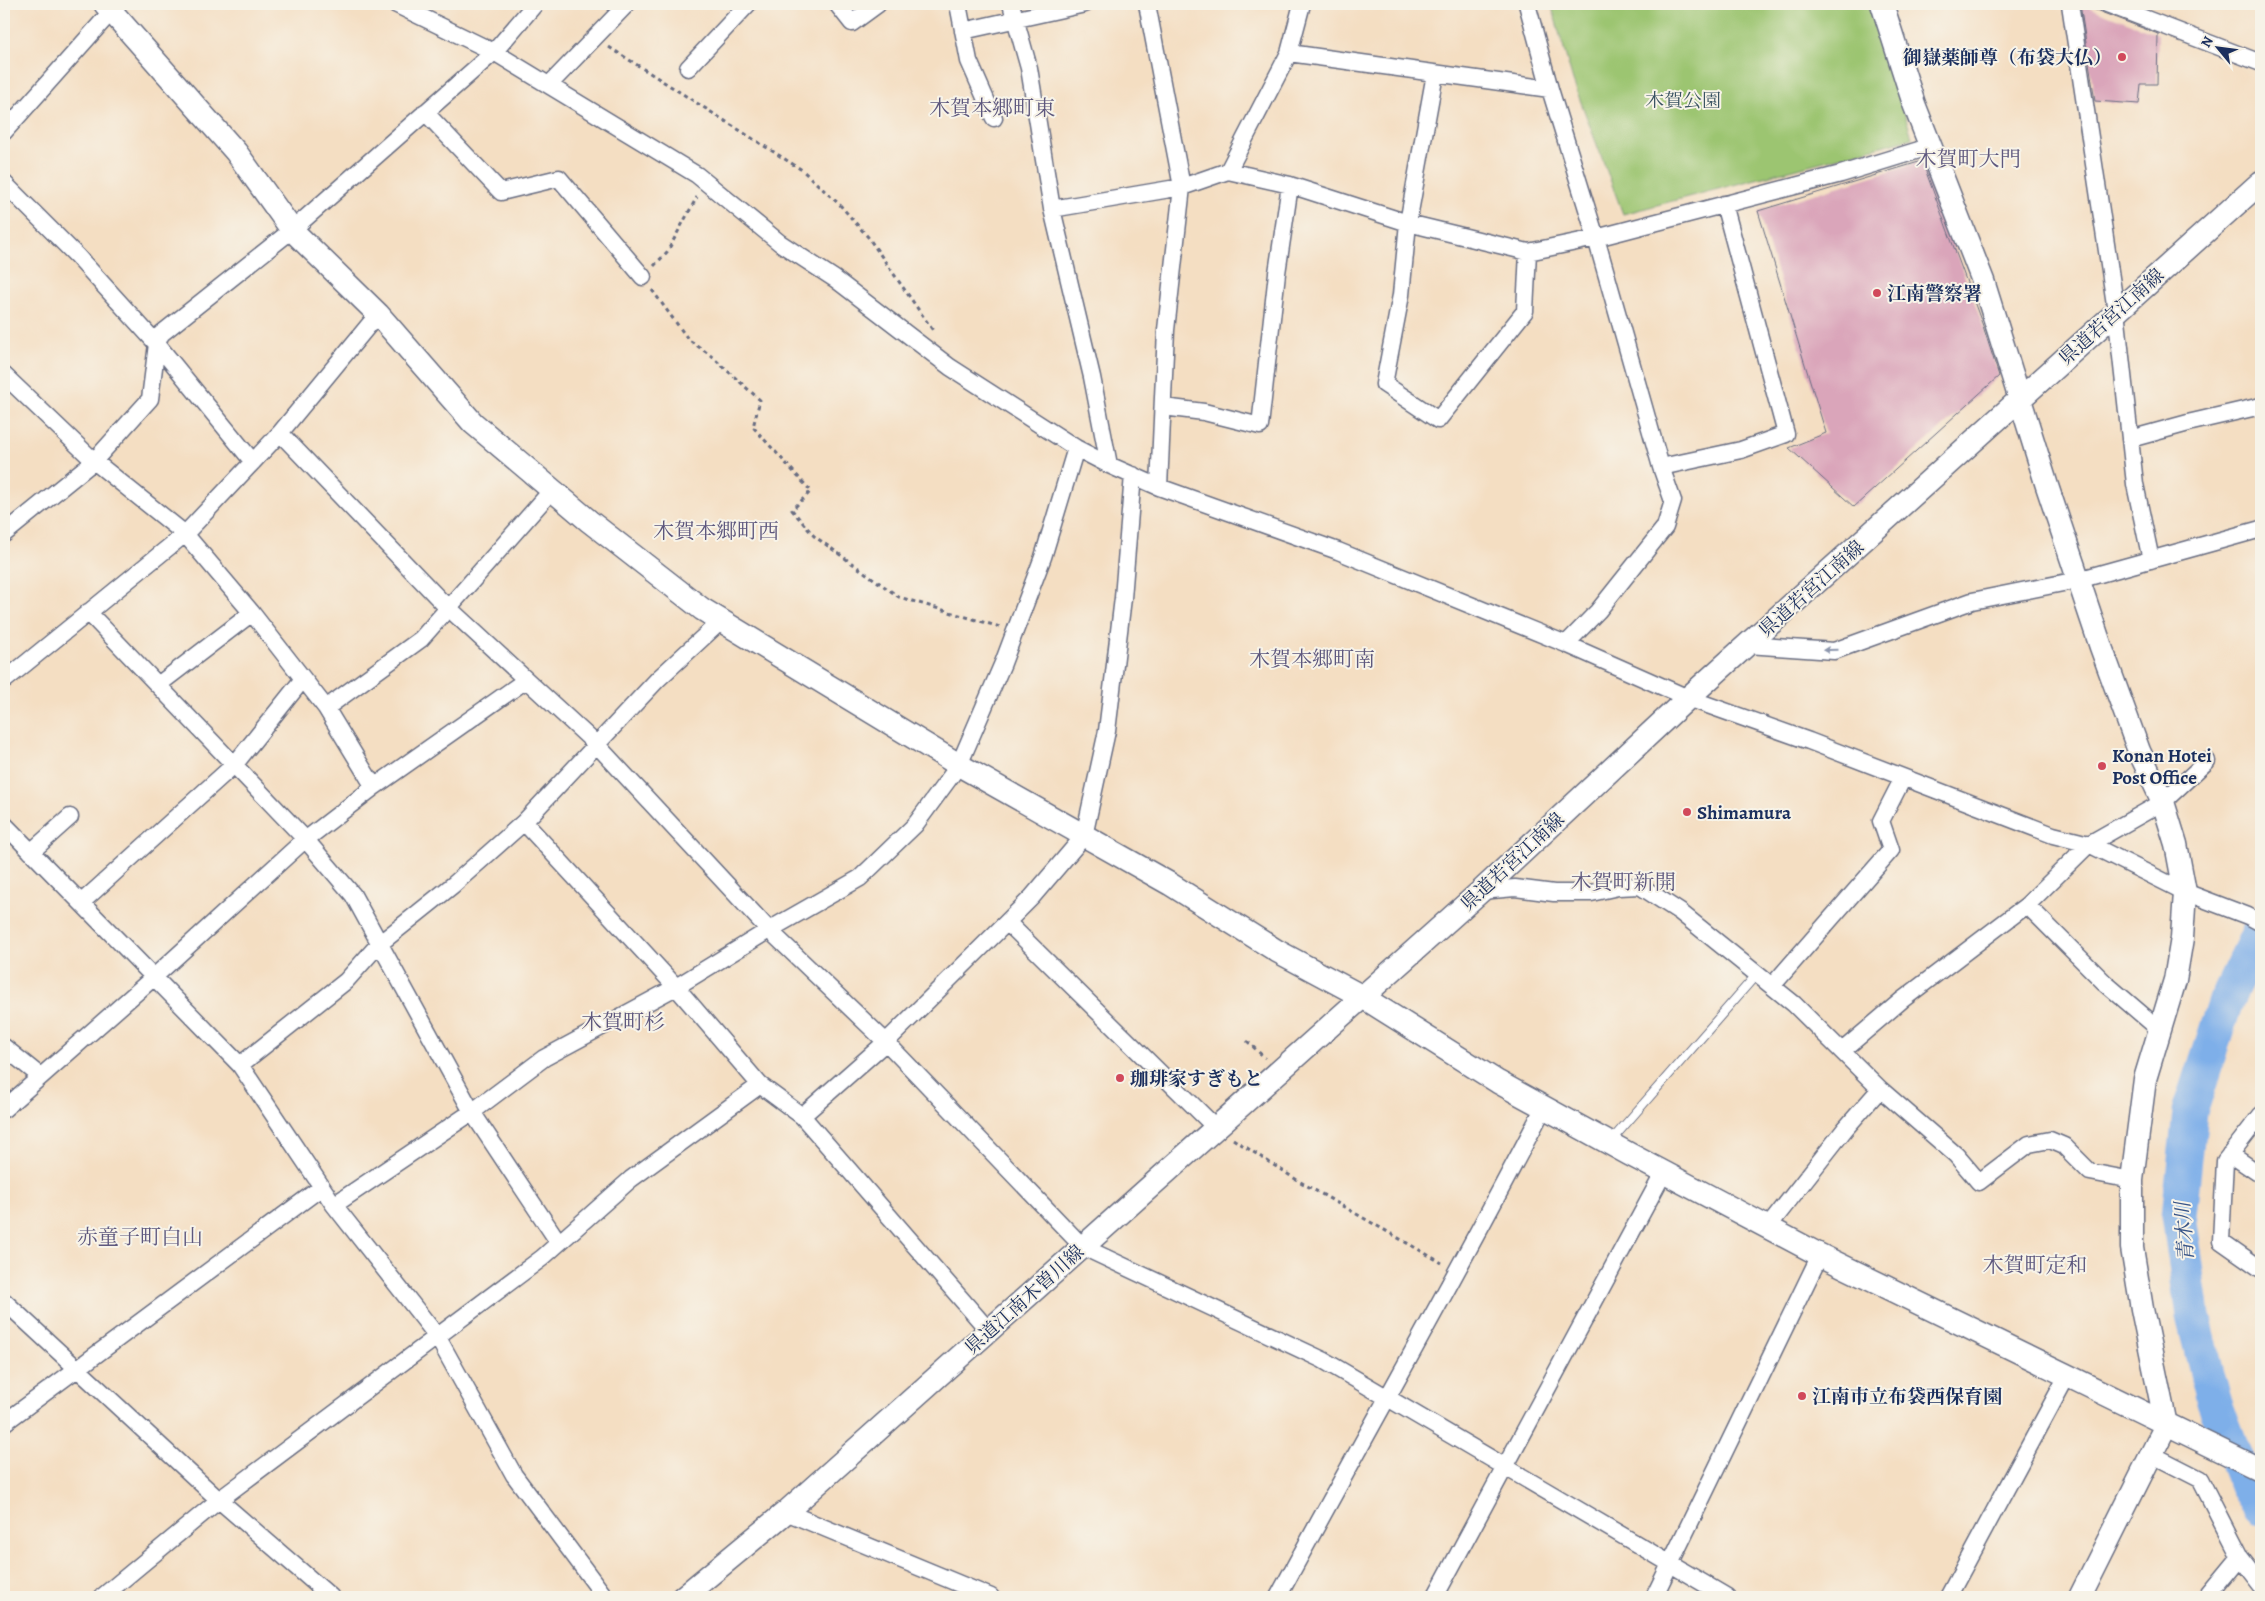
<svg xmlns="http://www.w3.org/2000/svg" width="2265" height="1601" font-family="Alegreya,'Noto Serif JP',serif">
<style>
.green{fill:#9cc571;stroke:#5c7a68}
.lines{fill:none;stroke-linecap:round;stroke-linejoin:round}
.river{stroke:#7eafe9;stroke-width:35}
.building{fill:#daa5ba}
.lane-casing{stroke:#676c81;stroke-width:10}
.street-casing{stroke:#676c81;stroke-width:19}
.secondary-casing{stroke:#676c81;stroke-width:25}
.path{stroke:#676c81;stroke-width:3;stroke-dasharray:4 4;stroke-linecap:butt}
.lane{stroke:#fff;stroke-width:8}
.street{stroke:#fff;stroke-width:16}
.secondary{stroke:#fff;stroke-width:22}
.oneway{fill:#8d97ae}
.poi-dot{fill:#d1495b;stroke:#f7f3e8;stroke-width:2}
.labels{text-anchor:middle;stroke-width:4;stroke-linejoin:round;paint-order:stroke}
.poi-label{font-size:19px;font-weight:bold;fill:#1b2f5e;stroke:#f7f3e8;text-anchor:start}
.park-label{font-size:19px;fill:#3b5463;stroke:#f7f3e8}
.street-label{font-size:19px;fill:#1b2f5e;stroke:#f7f3e8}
.water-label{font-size:20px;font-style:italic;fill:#395588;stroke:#f7f3e8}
.quarter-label{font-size:21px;fill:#5e587e;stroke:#f7f3e8}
</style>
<rect width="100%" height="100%" fill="#f7f3e8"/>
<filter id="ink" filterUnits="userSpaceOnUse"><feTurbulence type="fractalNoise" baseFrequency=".02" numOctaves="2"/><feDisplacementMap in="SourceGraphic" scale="10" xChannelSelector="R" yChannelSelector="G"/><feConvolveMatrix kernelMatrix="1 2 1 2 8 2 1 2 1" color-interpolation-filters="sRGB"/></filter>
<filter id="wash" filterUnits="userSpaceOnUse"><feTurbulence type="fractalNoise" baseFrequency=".0096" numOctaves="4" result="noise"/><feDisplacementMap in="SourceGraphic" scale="20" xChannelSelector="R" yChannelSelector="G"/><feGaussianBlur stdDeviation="1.12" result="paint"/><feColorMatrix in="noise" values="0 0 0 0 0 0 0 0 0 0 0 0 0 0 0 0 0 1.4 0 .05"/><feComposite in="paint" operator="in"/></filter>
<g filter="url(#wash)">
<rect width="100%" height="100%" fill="#f4dec2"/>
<path class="green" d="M1551,4H1872L1912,138L1623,214L1573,81Z"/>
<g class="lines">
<path class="river" d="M2261,928L2226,1001L2190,1112L2179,1215L2193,1316L2214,1401L2246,1485L2261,1508"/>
</g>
<g id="blocks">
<path class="building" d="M2080,4L2158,34L2157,84H2141L2139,104L2095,101Z
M1922,161L1983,326L1999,376L1854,507L1789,448L1826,433L1758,211Z"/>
</g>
</g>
<g filter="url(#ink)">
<use href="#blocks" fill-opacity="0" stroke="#676c81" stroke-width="1"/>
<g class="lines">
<g class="lane-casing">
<path id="lane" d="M1610,1142L1757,974"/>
</g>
<g class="street-casing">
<path id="street" d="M395,4L494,52L697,175L780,243L835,279L950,367L1076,448L1109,465L1159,487L1338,551L1566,644L1688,698L1809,741L2053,835L2089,844L2185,892L2248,916L2261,923
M837,4L852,23L878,4
M958,4L969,61L994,118
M1011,4L1029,68L1052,209L1092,377L1109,465
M1147,4L1182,187L1166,330L1159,487
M1527,4L1550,89L1596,238L1661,467L1741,450L1786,434L1724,204
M2070,4L2116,311L2135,484L2151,560
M2107,4L2261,63
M963,31L1085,4
M1289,53L1550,89
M688,68L748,4
M1435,74L1408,223L1401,295L1384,384L1438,420L1525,311L1528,252
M549,85L627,4
M425,112L501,192L559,178L643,277
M4,132L118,4
M1228,171L1289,53L1302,4
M4,183L77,256L157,344L253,462
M1052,209L1182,187L1228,171L1290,185L1408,223L1528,252L1596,238L1841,174L1932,146
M4,375L94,461L185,534L252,613L326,708L374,787
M1163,407L1204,412L1260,426L1277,273L1290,185
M280,433L378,314
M2130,439L2192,422L2261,406
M4,534L94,461L150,399L157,344L161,334L292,230L494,52L535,4
M88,612L306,840L353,895L472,1112L559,1243
M1566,644L1598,611L1665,527L1673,501L1661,467
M1748,645L1834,651L1972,601L2078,580L2261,529
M4,681L185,534L280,433L441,601L597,745L769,930L886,1042L1083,1247L1323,1360L1727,1597
M158,685L252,613
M326,708L421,639L552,490
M524,822L676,987L760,1085L802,1116L989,1331
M4,824L240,1065L334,1205L437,1336L514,1475L605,1597
M31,852L70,817
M1481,891L1515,888L1554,893H1591L1618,887L1640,886L1680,912L1794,1004L1880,1089L1956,1155L1979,1182L2029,1144L2050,1140L2064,1146L2090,1172L2132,1180
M82,902L235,764L303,679
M2027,905L2104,982L2160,1030
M1007,922L1215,1127
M1772,986L1891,850L1881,821L1903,778
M4,1047L40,1076
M1842,1051L1902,1000L2027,905L2089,844L2163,802L2207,761
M240,1065L346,981L378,945L453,885L524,822L658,679L722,620
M4,1109L154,977L300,844L374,787L526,680
M2261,1115L2225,1161L2221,1241L2261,1269
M802,1116L886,1042L1007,922L1032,897L1084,836L1107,731L1123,598L1133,475
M2230,1154L2261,1175
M334,1205L472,1112L544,1058L676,987L769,930L860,878L915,825L959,765L1003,663L1043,557L1076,448
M1768,1227L1845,1129L1880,1089
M4,1301L219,1500L331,1597
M4,1423L322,1187
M2151,1454L2200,1479L2240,1557L2261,1584
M786,1512L991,1597
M102,1597L219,1500L542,1258L631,1179L760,1085
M1278,1597C1366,1434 1459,1272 1544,1107
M1435,1597L1664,1172
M1654,1597L1820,1255
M1948,1597L2067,1376
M2207,1597L2240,1557"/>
</g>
<g class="secondary-casing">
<path id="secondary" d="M105,4L236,152L292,230L378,314L473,423L589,521L702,609L959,765L1170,884L1277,951L1361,996L1498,1082L1629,1154L1820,1255L2261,1470
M1882,4L1914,104L1983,281L2047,486L2101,647L2139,751L2163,802L2176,844L2185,892L2182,938L2175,980L2145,1079L2132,1180V1248L2142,1309L2166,1425L2080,1597
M683,1597L786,1512L1481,891L1688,698L2261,182"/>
</g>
<path class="path" d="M609,47L802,170L840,205L868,237L934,332
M654,266L667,252L697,197
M652,290L688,339L710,355L760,400L753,427L811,491L792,510L814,536L899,597L1000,627
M1247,1041L1265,1058
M1233,1139L1297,1180L1442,1263"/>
<use href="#lane" class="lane"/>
<use href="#street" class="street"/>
<use href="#secondary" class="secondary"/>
</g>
<defs><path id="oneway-solid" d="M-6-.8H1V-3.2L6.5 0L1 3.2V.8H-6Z" transform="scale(1.25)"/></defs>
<use class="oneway" href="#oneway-solid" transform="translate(1830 650) rotate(178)"/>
</g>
<g class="poi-dot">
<circle cx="2122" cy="57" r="5"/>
<circle cx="1877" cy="293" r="5"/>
<circle cx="2102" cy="766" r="5"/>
<circle cx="1687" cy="812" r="5"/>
<circle cx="1120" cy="1078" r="5"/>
<circle cx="1802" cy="1396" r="5"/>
</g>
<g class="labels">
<g class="poi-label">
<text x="2112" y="64" text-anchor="end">御嶽薬師尊（布袋大仏）</text>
<text x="1887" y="300">江南警察署</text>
<text x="2112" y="762">Konan Hotei<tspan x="2112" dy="22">Post Office</tspan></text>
<text x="1697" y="819">Shimamura</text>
<text x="1130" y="1085">珈琲家すぎもと</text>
<text x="1812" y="1403">江南市立布袋西保育園</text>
</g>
<g class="park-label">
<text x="1683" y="107">木賀公園</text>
</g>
<g class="street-label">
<text transform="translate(2111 316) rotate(-42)" y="7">県道若宮江南線</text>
<text transform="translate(1811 588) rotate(-42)" y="7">県道若宮江南線</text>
<text transform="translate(1512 861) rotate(-43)" y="7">県道若宮江南線</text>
<text transform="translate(1024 1299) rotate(-42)" y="7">県道江南木曽川線</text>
</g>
<g class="water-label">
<text transform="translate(2184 1232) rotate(-94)" y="7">青木川</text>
</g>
<g class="quarter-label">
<text x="992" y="115">木賀本郷町東</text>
<text x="1968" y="166">木賀町大門</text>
<text x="716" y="538">木賀本郷町西</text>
<text x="1312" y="666">木賀本郷町南</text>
<text x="1623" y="889">木賀町新開</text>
<text x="623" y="1029">木賀町杉</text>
<text x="140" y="1244">赤童子町白山</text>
<text x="2035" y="1272">木賀町定和</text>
</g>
</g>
<rect width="2265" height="1601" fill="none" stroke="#f7f3e8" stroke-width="20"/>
<g transform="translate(2218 48) rotate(299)" stroke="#f7f3e8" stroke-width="4" paint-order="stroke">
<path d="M0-4L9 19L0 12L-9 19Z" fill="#1b2f5e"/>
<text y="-8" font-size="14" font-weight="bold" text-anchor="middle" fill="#1b2f5e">N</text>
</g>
</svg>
